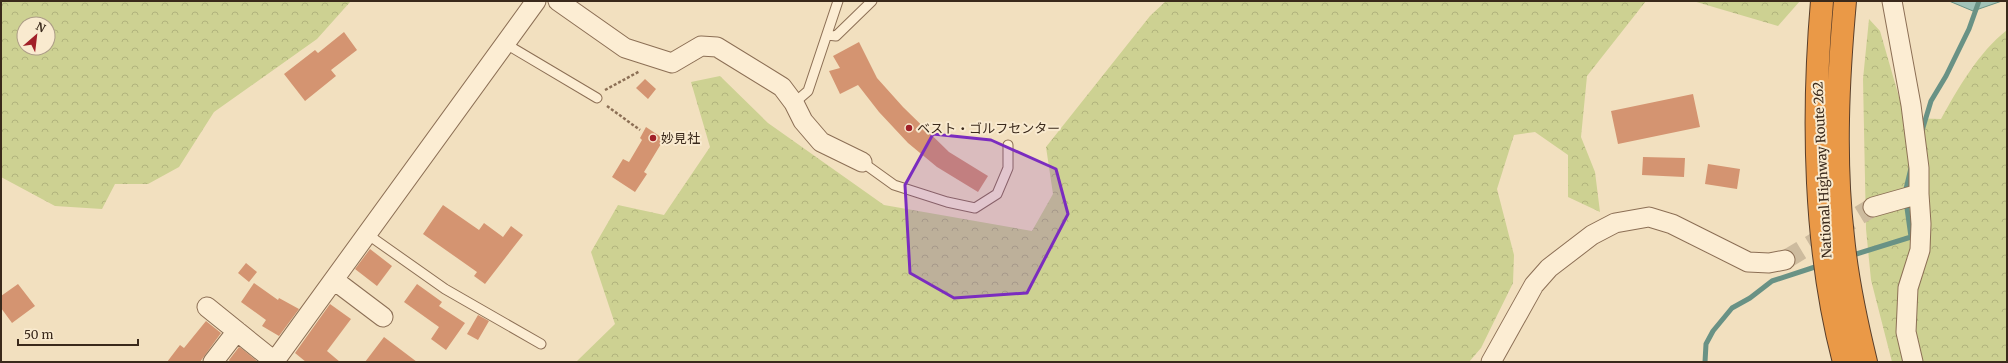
<svg xmlns="http://www.w3.org/2000/svg" width="2008" height="363" font-family="Merriweather,'Noto Sans JP',serif">
<style>
.forest{fill:url(#forest-crowns);fill-rule:evenodd}
.water{fill:#a2c3b8;stroke:#699285}
.lines{fill:none;stroke-linecap:round;stroke-linejoin:round}
.stream{stroke:#699285;stroke-width:5}
.building{fill:#d49471}
.street-tunnel{stroke:#cdbb9e;stroke-width:19;stroke-dasharray:19 10;stroke-linecap:butt}
.lane-casing{stroke:#8c6f55;stroke-width:11}
.street-casing{stroke:#8c6f55;stroke-width:21}
.highway-casing{stroke:#593e2a;stroke-width:24}
.path{stroke:#8c6f55;stroke-width:2.5;stroke-dasharray:3 2;stroke-linecap:butt}
.lane{stroke:#fcedd3;stroke-width:9}
.street{stroke:#fcedd3;stroke-width:19}
.highway{stroke:#ea9947;stroke-width:22}
.marked{fill:#7b2cbf;fill-opacity:0.2;stroke:#7b2cbf;stroke-width:3;stroke-linejoin:round}
.poi-dot{fill:#a12028;stroke:#f9eacf;stroke-width:1.5}
.labels{text-anchor:middle;stroke-width:4;stroke-linejoin:round;paint-order:stroke}
.poi-label{font-size:13px;fill:#3a291b;stroke:#f9eacf;text-anchor:start}
.street-label{font-size:13px;fill:#3a291b;stroke:#f9eacf}
</style>
<defs>
<pattern id="forest-crowns" width="20" height="18" patternUnits="userSpaceOnUse"><rect width="20" height="18" fill="#cdd192"/><path d="M2 6a3 3 0 1 1 6 0M12 15a3 3 0 1 1 6 0" fill="none" stroke="#b1b37d"/></pattern>
</defs>
<rect width="100%" height="100%" fill="#f2e0bf"/>
<path class="forest" d="M1,1H351L317,39L214,112L179,167L148,184H115L102,209L55,206L1,177ZM24,24H48V48H24Z
M1166,1H1646L1587,76L1581,137L1595,172L1600,212L1568,197V155L1535,132L1514,135L1497,189L1514,255L1513,283L1481,348L1469,362H576L615,324L591,252L618,205L664,215L710,147L691,82L720,76L768,123L884,205L1032,231L1053,194L1046,147L1150,16Z
M1693,1H1800L1778,26Z
M1869,19L1880,31L1905,118L1941,119C1959,87 1978,53 2007,30V362H1892L1871,280L1866,229L1863,79Z"/>
<path class="water" d="M1949,1H2002L1973,11Z"/>
<g class="lines">
<path class="stream" d="M1921,134L1931,101L1946,76L1969,29L1979,1
M1905,193L1911,168
M1850,256L1911,237L1906,201
M1705,362L1706,344L1713,331L1732,308L1750,298L1772,281L1821,265"/>
</g>
<path class="building" d="M344,32L357,50L331,70L336,76L305,101L284,74L315,50L318,53Z
M859,42L877,78L903,107L949,152L988,176L978,192L937,167L908,143L879,112L858,85L840,94L829,71L840,68L833,56Z
M645,79L656,89L648,99L636,88Z
M1693,94L1700,127L1618,144L1611,111Z
M646,127L664,139L644,172L647,174L635,192L612,177L623,159L629,162L642,140L640,138Z
M1643,157L1685,158L1684,177L1642,175Z
M1708,164L1740,169L1737,189L1705,184Z
M443,205L479,230L484,223L503,237L511,226L523,235L485,284L474,276L477,272L423,234Z
M370,249L392,266L377,286L355,269Z
M246,263L257,272L249,282L238,273Z
M254,283L278,300L279,298L299,309L279,336L262,326L266,320L241,302Z
M18,284L35,306L12,323L1,308V296Z
M417,284L442,302L439,306L465,323L446,350L431,339L439,327L404,302Z
M330,304L351,319L327,351L340,362H306L295,353Z
M478,315L489,321L478,340L467,334Z
M206,321L221,333L200,362H167L180,345L184,348Z
M384,337L417,362H365Z
M239,347L241,348L258,362H230L229,360Z"/>
<g class="lines">
<path class="street-tunnel" d="M1785,260L1873,207"/>
<g class="lane-casing">
<path id="lane" d="M827,35L836,36L872,1
M506,44L597,98
M794,103L808,91L838,1
M862,162L894,185L947,202L975,208L997,194L1008,168V145
M367,234L445,289L541,344"/>
</g>
<g class="street-casing">
<path id="street" d="M558,1L625,48L672,63L701,46L717,47L782,87L794,103L803,121L821,142L862,162
M1892,1L1911,105L1919,168V194L1921,224L1920,250L1908,288L1906,332L1913,362
M1873,207L1919,194
M334,280L383,317
M207,307L274,361
M213,362L237,331
M274,362L536,1
M1491,362L1534,285L1549,268L1592,235L1615,223L1649,217L1672,224L1748,262L1769,263L1785,260"/>
</g>
<g class="highway-casing">
<path id="highway" d="M1822,1C1812,117 1814,249 1844,362
M1845,1C1838,79 1834,159 1843,237C1847,279 1856,321 1866,362"/>
</g>
<path class="path" d="M605,90L640,71
M607,106L640,130"/>
<use href="#lane" class="lane"/>
<use href="#street" class="street"/>
<use href="#highway" class="highway"/>
</g>
<path class="marked" d="M933,134L991,140L1056,169L1068,214L1027,293L954,298L910,273L905,185Z"/>
<g class="poi-dot">
<circle cx="909" cy="128" r="4"/>
<circle cx="653" cy="138" r="4"/>
</g>
<g class="labels">
<g class="poi-label">
<text x="917" y="133">ベスト・ゴルフセンター</text>
<text x="661" y="143">妙見社</text>
</g>
<g class="street-label">
<text transform="translate(1822 170) rotate(-93)" y="5">National Highway Route 262</text>
</g>
</g>
<rect width="2008" height="363" fill="none" stroke="#3a291b" stroke-width="4"/>
<g transform="translate(36 36) rotate(28)"><circle r="19" fill="#f9eacf" stroke="#ad9d87"/>
<path d="M0-3L7 15L0 10L-7 15Z" fill="#a12028"/>
<text y="-6" font-size="11" font-weight="bold" text-anchor="middle" fill="#3a291b">N</text>
</g>
<path d="M18 339v6h120v-6" fill="none" stroke="#3a291b" stroke-width="2"/>
<text x="24" y="339" font-size="12" fill="#3a291b" stroke="#f9eacf" stroke-width="3" paint-order="stroke">50 m</text>
</svg>
